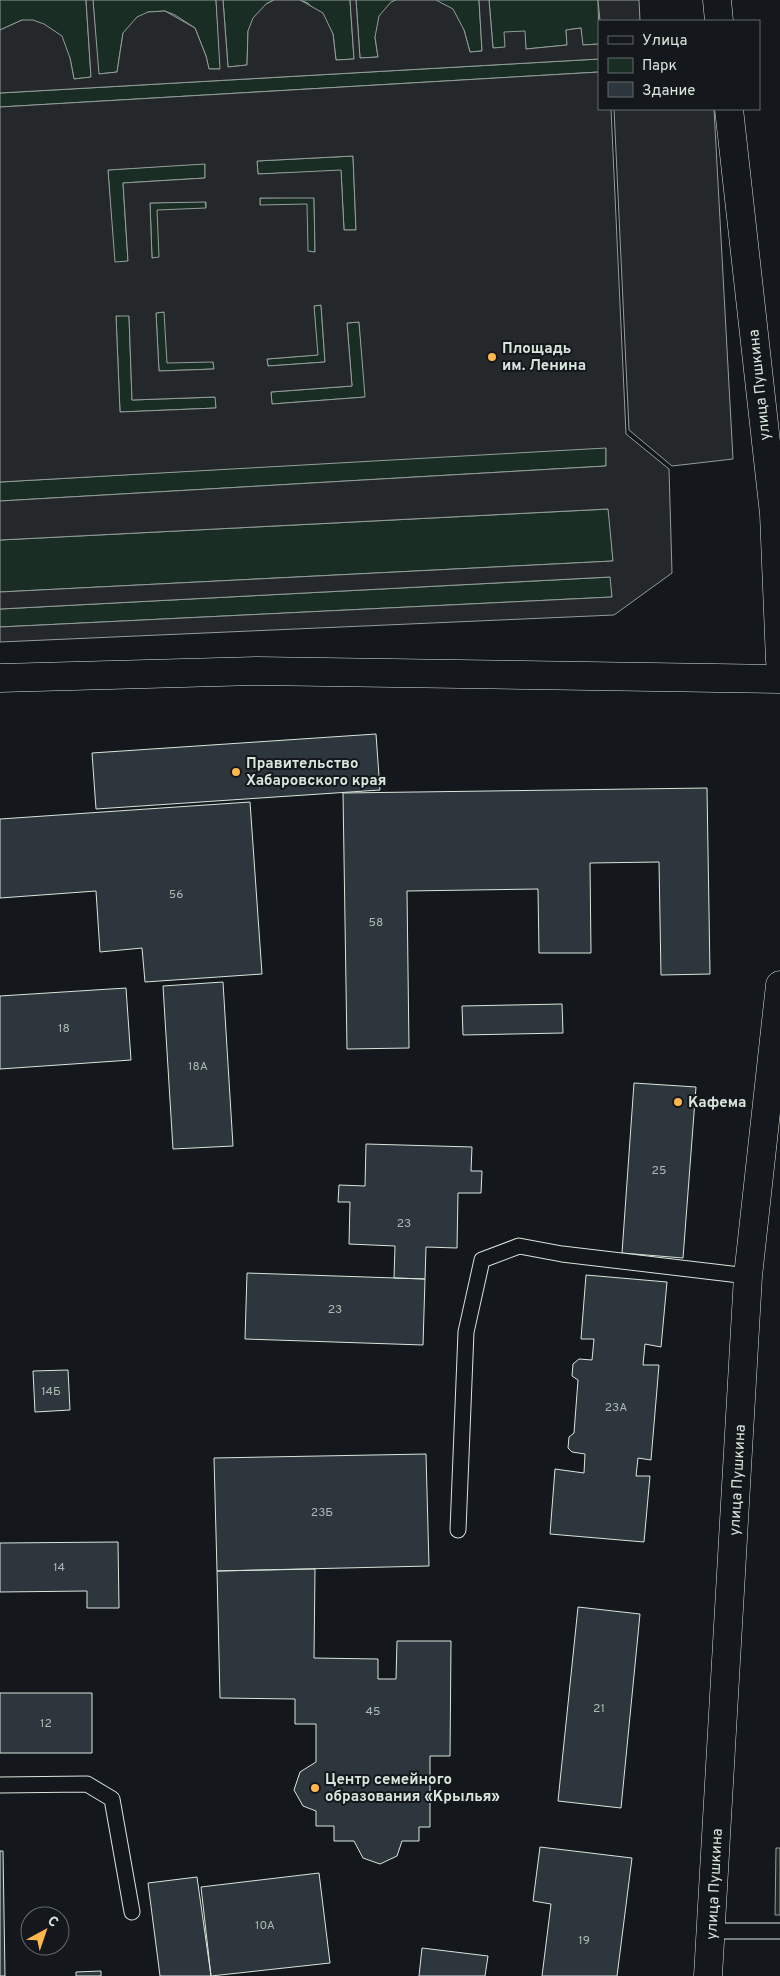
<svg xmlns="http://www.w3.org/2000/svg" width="780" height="1976" font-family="Overpass,sans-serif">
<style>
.green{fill:#1a2d24;stroke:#939e99}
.parking{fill:#24282b;stroke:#939e99;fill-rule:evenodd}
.building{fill:#2c363c;stroke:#d8e6dc}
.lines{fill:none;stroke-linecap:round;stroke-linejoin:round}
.service-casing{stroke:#d8e6dc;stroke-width:17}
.minor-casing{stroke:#d8e6dc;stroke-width:29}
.tertiary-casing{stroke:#d8e6dc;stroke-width:29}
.service{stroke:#14181c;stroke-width:15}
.minor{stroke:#14181c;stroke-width:28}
.tertiary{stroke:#14181c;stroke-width:28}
.poi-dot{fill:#ffb74d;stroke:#14181c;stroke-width:2}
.labels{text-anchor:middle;stroke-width:4;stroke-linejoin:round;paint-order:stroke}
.number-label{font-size:12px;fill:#adbab4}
.poi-label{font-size:15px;font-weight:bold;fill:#d8e6dc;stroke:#14181c;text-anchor:start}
.street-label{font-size:15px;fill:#d8e6dc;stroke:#14181c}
</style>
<rect width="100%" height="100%" fill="#14181c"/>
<path class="green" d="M0,0H86L91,77L74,79L70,58L22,20L0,30Z
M93,0H216L221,69H209L206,56L195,28L175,15L165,11L148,12L123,33L117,72L98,74Z
M223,0H274L266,4L248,31L247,65L228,67Z
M300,0H350L354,59L336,60L333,34L308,3Z
M356,0H396L391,3L375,37L378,57L360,58Z
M436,0H479L482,51L470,52L464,30Z
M489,0H598L599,44L582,45L581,28L566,30L567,45L526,49L524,31L505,48H493Z
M599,59V72L0,107V93Z
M353,156L356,230H344L341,171L258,174L257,161Z
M205,163V178L123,183L128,262L114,263L108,170Z
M314,197L315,252H308L260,205V198Z
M205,201L206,208L159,258H152L150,203Z
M321,305L325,362L268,366L267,359L317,355L314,306Z
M165,312L213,362L214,369L159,371L156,313Z
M129,315L132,400L216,397V408L120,412L116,316Z
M359,322L366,397L272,404L271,392L352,386L347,323Z
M606,447V466L0,501V482Z
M609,509L613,561L0,592V540Z
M611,577L612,597L0,627V609Z"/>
<path class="parking" d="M86,0H93L99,74L117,72L123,33L137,17L148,12L165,11L195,28L206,56L209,69H220L216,0H223L228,67L247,65L248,31L253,18L266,4L274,0H300L323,13L333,34L336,60L354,59L350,0H356L360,58L378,57L375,37L379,16L391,2L396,0H436L453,9L464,30L470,52L482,51L479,0H489L493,48L505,47L504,32L525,31L526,49L567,45L566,30L581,28L583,45L599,44V59L0,93V30L22,20H33L44,24L62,36L70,58L74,79L91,77Z
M598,0H639L640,21H600Z
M599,72V109H611L626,434L669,469L672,573L614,615L0,642V627L612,597L610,577L0,609V592L613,561L608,509L0,540V501L606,466V448L0,482V107ZM353,156L356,230H344L341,170L258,174L257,161ZM205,164V178L123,183L128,261L115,262L108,170ZM314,198L315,252L308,251L307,204L260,205V198ZM206,202V208L157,210L159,257L152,258L150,203ZM321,305L325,362L268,366L267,359L318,355L314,306ZM164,312L167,363L213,362L214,369L159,371L156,313ZM116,316H129L132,400L215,397L216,408L120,412ZM359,322L365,397L272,404L271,392L352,386L347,323Z
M614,109H714L733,459L672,466L629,430Z
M776,1848H780V1915H775Z"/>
<path class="building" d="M376,734L380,790L96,809L92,753Z
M707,788L710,974L661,975L659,862L590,863L591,953H539L538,889L407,891L409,1048L347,1049L343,793Z
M250,802L262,974L145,982L142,948L100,952L96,891L0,898V819Z
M223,982L233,1146L173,1149L163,986Z
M126,988L131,1060L0,1069V996Z
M562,1004L563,1033L463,1035L462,1006Z
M634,1083L696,1087L683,1258L622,1253Z
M366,1144L472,1147L471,1171H482L481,1193H458L457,1248L426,1247L425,1279L394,1278L395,1246L349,1244L350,1202H338L339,1185L365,1186Z
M247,1273L425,1279L423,1345L245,1339Z
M586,1275L667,1282L661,1347L645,1344L643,1365H659L651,1460L638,1458L636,1476H650L644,1542L550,1534L555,1469L584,1473L585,1454L572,1452L568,1448L569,1437L574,1433L578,1380L572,1376L573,1364L579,1359L592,1360L594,1339H581Z
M68,1370L70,1410L35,1412L33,1371Z
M426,1454L429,1566L217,1571L214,1458Z
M118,1542L119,1608H87V1591L0,1592V1543Z
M315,1569L314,1658L378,1659V1679H396L397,1641H451L450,1756H430V1827H419V1841H402L397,1856L380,1864L363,1858L354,1841H334V1826H316V1811L303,1806L294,1790L300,1772L316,1762V1724H295V1699L220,1698L217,1571Z
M578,1607L640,1614L621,1808L558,1801Z
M0,1693H92V1753H0Z
M540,1847L632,1858L617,1976H542L551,1904L533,1901Z
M0,1851H3L5,1976H0Z
M319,1873L330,1963L211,1976L201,1887Z
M197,1877L211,1976H160L148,1883Z
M422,1948L488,1956L485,1976H419Z
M101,1971V1976H76V1972Z"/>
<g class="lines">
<g class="service-casing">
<path id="service" d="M458,1530L466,1332L482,1260L519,1246L562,1254L748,1276
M0,1785L87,1784L112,1799L132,1912
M711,1931H780"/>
</g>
<g class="minor-casing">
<path id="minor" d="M0,678L257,671L780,679"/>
</g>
<g class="tertiary-casing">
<path id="tertiary" d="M717,0L719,21
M729,109L774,514L780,661
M708,1976L748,1276L780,985"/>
</g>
<use href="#service" class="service"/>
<use href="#minor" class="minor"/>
<use href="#tertiary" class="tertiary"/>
</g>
<g class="poi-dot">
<circle cx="492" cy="357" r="5"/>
<circle cx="236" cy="772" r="5"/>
<circle cx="678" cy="1102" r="5"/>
<circle cx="315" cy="1788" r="5"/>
</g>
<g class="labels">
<g class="number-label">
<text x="176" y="898">56</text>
<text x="376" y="926">58</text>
<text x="64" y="1032">18</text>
<text x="198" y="1070">18А</text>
<text x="659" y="1174">25</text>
<text x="404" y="1227">23</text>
<text x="335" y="1313">23</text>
<text x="51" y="1395">14Б</text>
<text x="616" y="1411">23А</text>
<text x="322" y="1516">23Б</text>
<text x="59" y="1571">14</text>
<text x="599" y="1712">21</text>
<text x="373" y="1715">45</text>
<text x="46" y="1727">12</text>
<text x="265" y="1929">10А</text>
<text x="584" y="1944">19</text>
</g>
<g class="poi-label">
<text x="502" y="353">Площадь<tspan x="502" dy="17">им. Ленина</tspan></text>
<text x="246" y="768">Правительство<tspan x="246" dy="17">Хабаровского края</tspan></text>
<text x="688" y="1107">Кафема</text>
<text x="325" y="1784">Центр семейного<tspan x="325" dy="17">образования «Крылья»</tspan></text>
</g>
<g class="street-label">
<text transform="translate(759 385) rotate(-96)" y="5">улица Пушкина</text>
<text transform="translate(737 1480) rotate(-87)" y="5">улица Пушкина</text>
<text transform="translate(714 1884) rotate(-87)" y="5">улица Пушкина</text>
</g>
</g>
<rect x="598" y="20" width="162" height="90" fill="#14181c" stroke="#626a69"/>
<rect x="608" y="36" width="25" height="8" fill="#14181c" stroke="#626a69"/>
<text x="642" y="45" font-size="15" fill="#d8e6dc">Улица</text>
<rect x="608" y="58" width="25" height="15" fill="#1a2d24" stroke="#626a69"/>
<text x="642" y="70" font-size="15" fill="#d8e6dc">Парк</text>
<rect x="608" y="82" width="25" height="15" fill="#2c363c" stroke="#626a69"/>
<text x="642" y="95" font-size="15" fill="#d8e6dc">Здание</text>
<g transform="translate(45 1931) rotate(40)"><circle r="24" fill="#14181c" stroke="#626a69"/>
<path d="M0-4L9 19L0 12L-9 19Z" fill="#ffb74d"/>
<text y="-8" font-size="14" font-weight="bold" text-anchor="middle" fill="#d8e6dc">С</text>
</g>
</svg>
